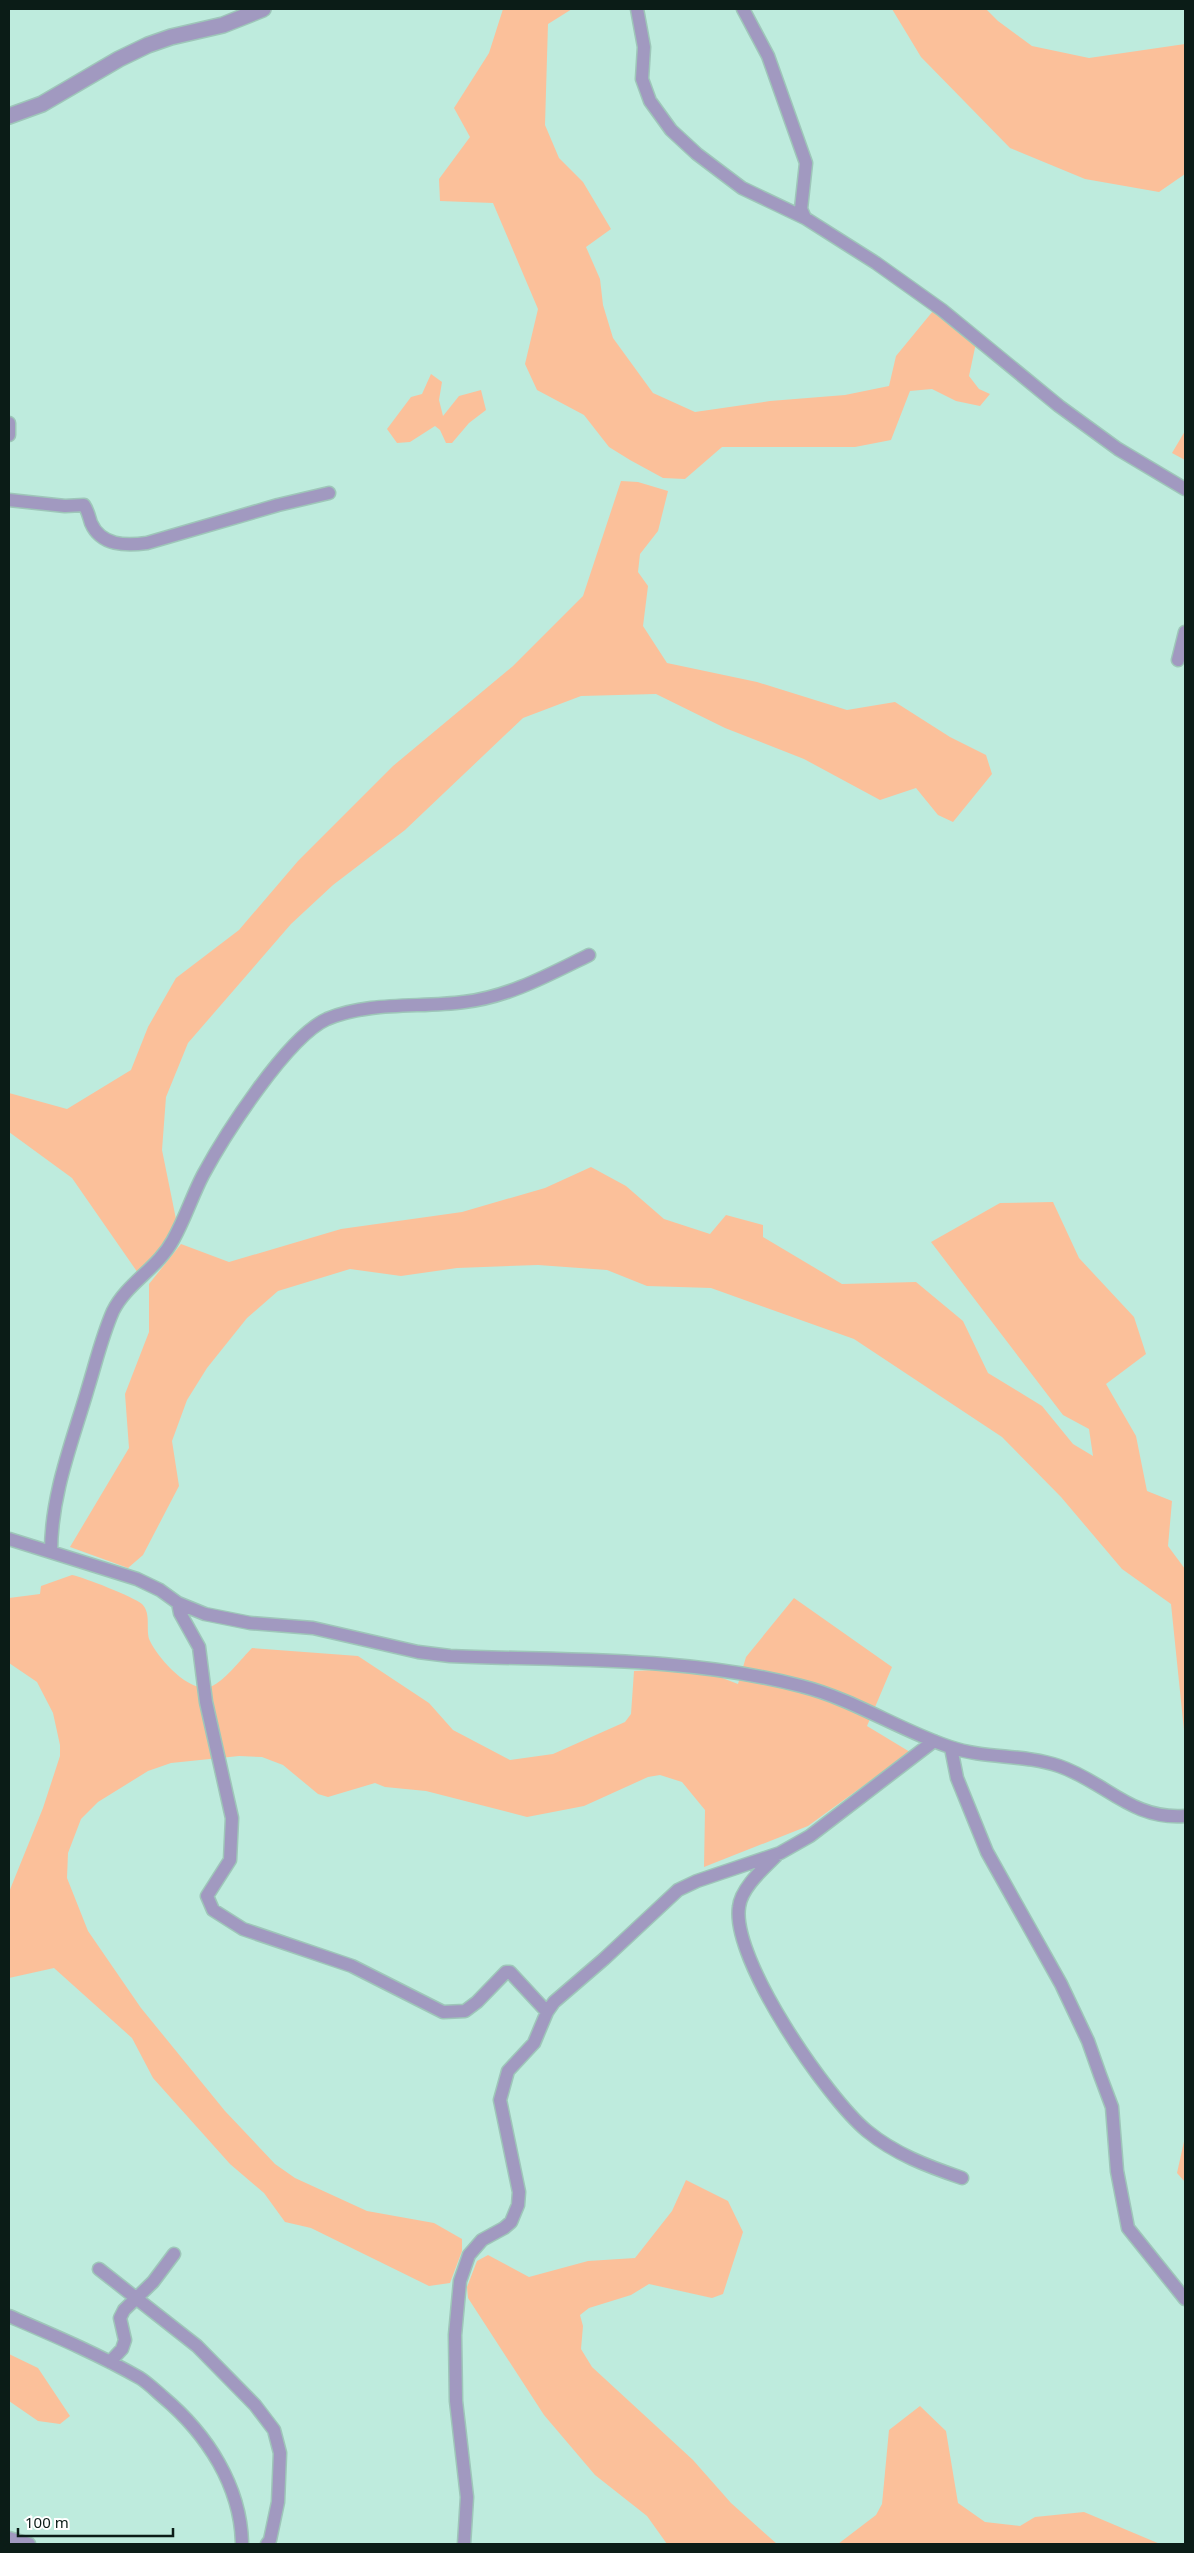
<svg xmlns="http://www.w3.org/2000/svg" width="1194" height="2553" font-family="'Noto Sans',sans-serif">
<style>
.green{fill:#fbc09a}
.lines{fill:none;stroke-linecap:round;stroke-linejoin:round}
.minor-casing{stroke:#9ec6b9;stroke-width:15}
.tertiary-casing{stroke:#9ec6b9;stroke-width:18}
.minor{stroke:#a199c0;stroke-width:12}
.tertiary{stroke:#a199c0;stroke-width:15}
</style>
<rect width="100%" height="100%" fill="#beebdd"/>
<path class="green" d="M503,9H572L548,24L545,125L559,158L583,182L611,229L586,247L600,279L603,305L613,338L653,393L695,412L770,401L845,395L889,386L896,356L933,311L976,343L969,376L979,389L990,394L980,406L956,401L932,389L910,391L891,440L855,447H722L685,479L663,478L630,460L609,447L584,415L537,390L525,364L538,309L493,203L440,201L439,179L470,137L454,108L489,53Z
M892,9H986L998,21L1032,46L1089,58L1185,44V174L1159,192L1085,179L1010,148L921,57Z
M431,374L442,382L439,400L443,416L459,396L481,390L486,410L469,423L452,443H446L440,430L435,426L410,442L397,443L387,429L411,397L422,394Z
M1185,431V460L1172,453Z
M621,481L638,482L668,491L658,531L640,554L638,572L648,586L643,626L667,663L757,682L847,710L895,702L950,737L986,755L992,774L953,822L938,815L916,788L880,800L804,759L725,728L656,694L581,696L523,718L405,830L333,885L291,924L188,1043L166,1097L162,1150L177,1224L155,1257L138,1273L72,1178L9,1132V1093L67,1109L131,1070L148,1027L176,978L239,930L298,861L393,766L513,666L583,596Z
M591,1167L626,1186L664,1219L710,1234L726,1215L763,1225V1237L842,1284L916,1282L963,1321L988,1373L1042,1406L1073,1444L1093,1456L1089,1429L1063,1415L931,1242L1000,1203L1053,1202L1079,1258L1134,1317L1146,1354L1106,1384L1136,1436L1147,1491L1172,1501L1168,1546L1185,1569V1740L1171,1604L1122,1569L1061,1497L1002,1437L854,1339L711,1288L647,1286L607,1270L538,1265L457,1268L401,1276L350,1269L278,1291L247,1318L207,1368L187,1400L172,1441L179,1486L143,1555L128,1568L70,1547L129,1448L125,1394L149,1332V1284L181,1244L229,1262L341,1229L462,1212L545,1188Z
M72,1575C83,1577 134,1597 142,1604C152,1614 145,1630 150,1641C158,1658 192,1698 214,1685C226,1679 242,1658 252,1648L358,1656L429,1703L453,1730L510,1760L553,1754L625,1722L631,1714L634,1671L696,1668L738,1684L746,1657L794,1598L892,1667L867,1726L910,1752L808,1826L704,1867L705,1810L682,1782L660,1775L648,1777L584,1806L527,1817L426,1791L385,1787L375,1783L328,1797L318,1794L283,1765L262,1757L239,1756L171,1763L148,1771L98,1802L81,1819L68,1853L67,1878L88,1931L141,2008L225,2111L275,2164L295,2178L367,2211L434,2223L462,2239V2251L450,2283L429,2286L311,2228L285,2222L264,2193L230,2164L153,2078L132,2038L54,1968L9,1978V1892L43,1808L60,1756V1745L53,1713L37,1682L9,1663V1598L40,1594L41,1586Z
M1185,2137V2182L1177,2173Z
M686,2180L728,2201L743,2232L723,2294L712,2298L649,2284L631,2295L589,2308L580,2315L583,2326L581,2349L592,2367L693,2460L731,2503L777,2544H667L647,2516L595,2475L544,2415L468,2298L467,2287L477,2261L488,2255L529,2277L588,2261L635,2258L672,2211Z
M9,2354L38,2368L70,2416L60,2424L38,2421L9,2401Z
M920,2406L946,2431L958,2503L985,2522L1020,2526L1035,2517L1084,2512L1160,2544H838L876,2515L882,2504L889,2430Z"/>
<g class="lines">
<g class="minor-casing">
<path id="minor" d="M637,9L644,47L642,79L650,101L671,130L697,154L742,188L805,218L876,263L942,310L1059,406L1118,449L1185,489
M743,9L768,56L806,163L801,209L805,218
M9,423V435
M9,500L65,506L84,505C88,511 89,517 91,523C101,546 126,546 147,543L278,505L329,493
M1178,660L1185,632
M9,1539L137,1579L160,1590L178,1603L205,1614L250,1623L313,1628L418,1652L450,1656C567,1661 686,1656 801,1686C853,1699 899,1730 950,1747C985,1759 1024,1754 1059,1766C1106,1782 1131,1820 1185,1816
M51,1552C51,1494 72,1443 88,1388C96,1362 102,1336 113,1311C127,1283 158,1268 173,1240C185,1219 192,1196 203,1175C224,1136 287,1037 327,1019C370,1001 420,1008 464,1002C509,997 550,974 589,955
M178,1603L180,1613L199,1647L206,1702L232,1818L230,1860L207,1896L213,1910L243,1929L352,1966L443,2012L465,2011L477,2002L506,1972H510L547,2012
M951,1748L957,1778L987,1852L1061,1984L1088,2041L1100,2075L1112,2107L1117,2171L1128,2228L1185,2299
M776,1856C763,1869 741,1888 739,1907C731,1959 827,2098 867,2131C895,2154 927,2166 962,2178
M99,2269L197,2346L255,2405L274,2430L280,2453L278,2502L270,2540L267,2544
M9,2316C53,2335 98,2354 140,2378C148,2383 156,2391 163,2397C207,2434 241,2486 242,2544
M110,2362L122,2349L125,2340L120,2318L124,2310L153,2282L174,2254
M9,2538L29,2544
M464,2544L467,2497L456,2401L455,2335L460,2281L469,2255L482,2240L504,2228L511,2222L518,2205L519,2192L500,2100L508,2071L534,2043L547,2012L554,2002L604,1959L678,1890L697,1881L780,1853L810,1836L934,1741"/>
</g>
<g class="tertiary-casing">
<path id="tertiary" d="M9,116L42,104L119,59L148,45L171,37L223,25L263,9"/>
</g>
<use href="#minor" class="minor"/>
<use href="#tertiary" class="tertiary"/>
</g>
<rect width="1194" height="2553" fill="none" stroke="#0b1c17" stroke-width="20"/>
<path d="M18 2528v8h155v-8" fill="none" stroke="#0b1c17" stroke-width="2.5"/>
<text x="25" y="2528" font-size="15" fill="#0b1c17" stroke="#ffffff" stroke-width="4" paint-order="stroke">100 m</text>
</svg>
